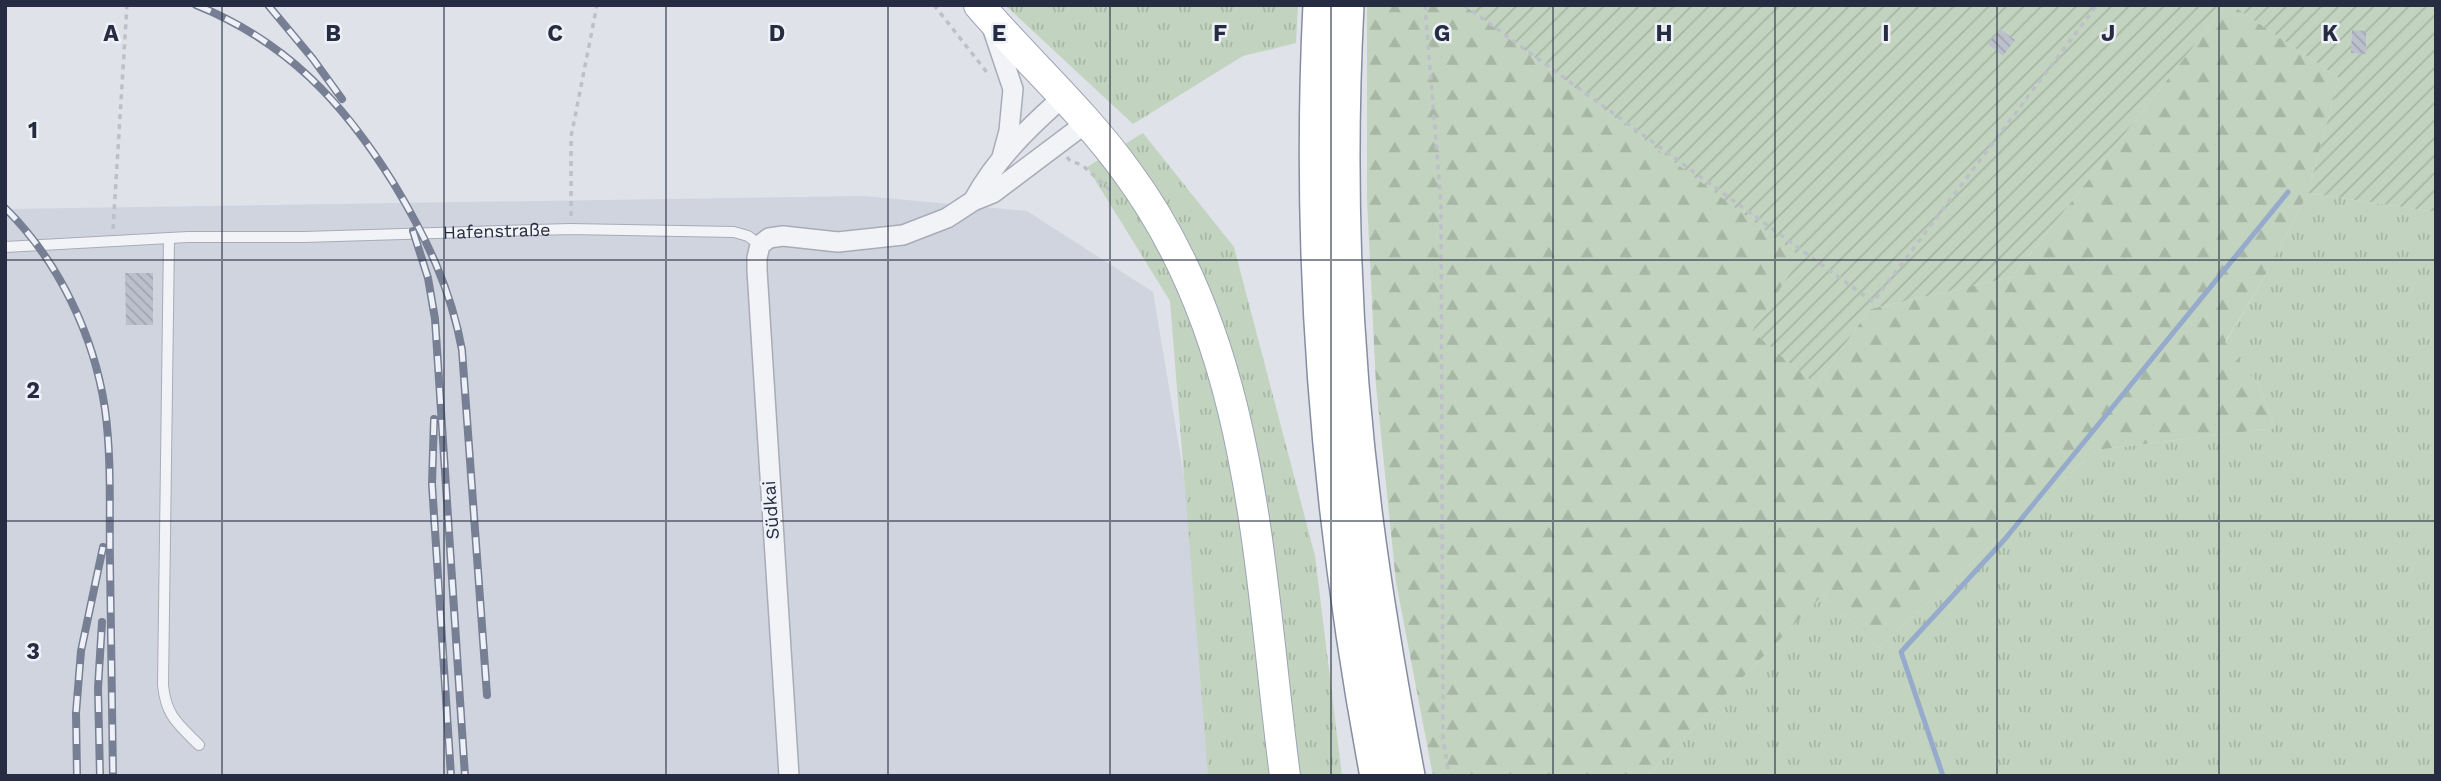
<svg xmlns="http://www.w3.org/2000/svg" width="2441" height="781" font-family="'Work Sans',sans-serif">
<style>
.built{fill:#d0d4de}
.grass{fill:url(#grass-tufts)}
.forest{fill:url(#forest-firs)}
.garden{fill:url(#garden-furrows)}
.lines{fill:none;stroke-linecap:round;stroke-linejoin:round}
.stream{stroke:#96abcc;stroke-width:5}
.building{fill:url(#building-back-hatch)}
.lane-casing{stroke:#a8acb7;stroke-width:12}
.street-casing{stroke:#a8acb7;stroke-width:22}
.primary-casing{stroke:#9da4b6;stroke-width:32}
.highway-casing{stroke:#858da1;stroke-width:38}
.path{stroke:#bdc0c8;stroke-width:3.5;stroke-dasharray:5 5;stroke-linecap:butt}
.lane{stroke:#f2f3f7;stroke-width:10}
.street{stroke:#f2f3f7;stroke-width:19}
.primary{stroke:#fff;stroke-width:30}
.highway{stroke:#fff;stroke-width:35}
.rail-casing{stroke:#777f94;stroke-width:8}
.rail{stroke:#eef1f7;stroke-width:5;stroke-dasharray:16;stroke-linecap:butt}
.grid{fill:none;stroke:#262d42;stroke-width:2;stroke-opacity:0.55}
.labels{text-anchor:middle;stroke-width:5;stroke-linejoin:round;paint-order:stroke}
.street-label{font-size:18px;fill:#262d42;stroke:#eef1f7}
.grid-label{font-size:23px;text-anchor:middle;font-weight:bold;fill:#262d42;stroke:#eef1f7;stroke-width:5;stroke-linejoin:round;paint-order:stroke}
</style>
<defs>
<pattern id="grass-tufts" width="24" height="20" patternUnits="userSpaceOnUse" patternTransform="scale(1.75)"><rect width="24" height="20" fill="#c2d4bf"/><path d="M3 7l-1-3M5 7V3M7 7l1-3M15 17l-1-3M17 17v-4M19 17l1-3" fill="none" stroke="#a7b6a5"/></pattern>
<pattern id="forest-firs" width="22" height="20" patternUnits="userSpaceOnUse" patternTransform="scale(1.75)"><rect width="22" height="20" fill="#c2d4bf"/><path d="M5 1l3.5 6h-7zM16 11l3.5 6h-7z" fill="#a7b6a5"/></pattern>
<pattern id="garden-furrows" width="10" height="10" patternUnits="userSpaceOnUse" patternTransform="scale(1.75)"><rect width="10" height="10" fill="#c2d4bf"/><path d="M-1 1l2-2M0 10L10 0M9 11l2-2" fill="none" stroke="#a7b6a5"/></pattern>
<pattern id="building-back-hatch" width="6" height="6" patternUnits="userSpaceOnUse" patternTransform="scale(1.75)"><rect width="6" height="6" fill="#bbc0cc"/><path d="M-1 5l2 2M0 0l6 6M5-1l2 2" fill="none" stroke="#a1a5b0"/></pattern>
</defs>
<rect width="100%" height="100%" fill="#dfe2e9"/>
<path class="built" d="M863,196L1027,211L1153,292L1218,679L1224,776H5V209Z"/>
<path class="grass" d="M1005,5H1298L1296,43L1243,56L1133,124Z
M1143,133L1234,247L1315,556L1342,776H1208L1170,301L1087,167Z
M2308,193L2436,212V776H1647L1823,595L1878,648L2096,450L2275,428L2259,386L2225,343L2261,283Z"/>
<path class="forest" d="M1367,5H1464L1802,257L1752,331L1816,385L1870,309L2012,277L2226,5H2232L2339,78L2308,193L2261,283L2225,342L2259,386L2275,428L2096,450L1878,648L1823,595L1647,776H1433L1396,582L1376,385L1367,199Z"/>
<path class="garden" d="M1464,5H2226L2012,277L1870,309L1816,385L1752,331L1801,257Z
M2232,5H2436V212L2308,193L2339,78Z"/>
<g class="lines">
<path class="stream" d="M1943,776L1901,652L2005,539L2288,192"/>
</g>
<path class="building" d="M2000,29L2015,40L2003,56L1988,44Z
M2352,30L2366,31V54L2351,53Z
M125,273H153V325H126Z"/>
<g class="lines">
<g class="lane-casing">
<g id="lane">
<path d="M169,239L163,685C166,716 178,724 199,745"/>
<path id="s1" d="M5,247L188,237H304L570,229L734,232L748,236L760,245"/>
</g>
</g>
<g class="street-casing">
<path id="street" d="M991,24L1013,89L1009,131L1002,157
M973,201C996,159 1028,128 1063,97
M789,776L757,270V258L760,245L769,238L783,236L838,242L903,235L947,218L973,201L993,193L1086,123"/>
</g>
<g class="primary-casing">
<path id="primary" d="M979,5C1027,61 1084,112 1127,172C1256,346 1258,570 1285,776"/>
</g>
<g class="highway-casing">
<path id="highway" d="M1321,5C1308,263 1330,522 1378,776
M1346,5C1337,177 1343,349 1365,519C1376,605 1391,691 1407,776"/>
</g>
<path class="path" d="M934,5L989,75
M1425,5L1441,204L1443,737L1449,776
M1464,5L1873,302L2097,5
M1067,157L1070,161L1082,165L1110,190
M571,216V137L597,5
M113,229L127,5"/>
<use href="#lane" class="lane"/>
<use href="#street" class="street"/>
<use href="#primary" class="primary"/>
<use href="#highway" class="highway"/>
<g class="rail-casing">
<path id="rail" d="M196,5C287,42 343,102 394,184C426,237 451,289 462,350L487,695
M268,5L313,59L342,99
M5,208C58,260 94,335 105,409C112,460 109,512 110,563C111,634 112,705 113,776
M413,231L428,278L435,319L465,776
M434,419L432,484L451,776
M77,776L76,713L81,651L103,547
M100,776L98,688L102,622"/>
</g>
<use href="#rail" class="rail"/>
</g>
<path class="grid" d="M222,5V776M444,5V776M666,5V776M888,5V776M1110,5V776M1331,5V776M1553,5V776M1775,5V776M1997,5V776M2219,5V776M5,260H2436M5,521H2436"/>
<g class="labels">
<g class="street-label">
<text dy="6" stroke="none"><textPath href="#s1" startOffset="492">Hafenstraße</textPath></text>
<text transform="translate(771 510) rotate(-94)" y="6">Südkai</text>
</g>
</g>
<g class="grid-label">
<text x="111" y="41">A</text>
<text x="333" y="41">B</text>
<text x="555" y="41">C</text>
<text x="777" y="41">D</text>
<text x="999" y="41">E</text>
<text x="1220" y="41">F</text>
<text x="1442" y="41">G</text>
<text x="1664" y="41">H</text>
<text x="1886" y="41">I</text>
<text x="2108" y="41">J</text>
<text x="2330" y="41">K</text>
<text x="33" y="138">1</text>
<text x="33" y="398">2</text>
<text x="33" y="659">3</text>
</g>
<rect width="2441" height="781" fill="none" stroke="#262d42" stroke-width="14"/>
</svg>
